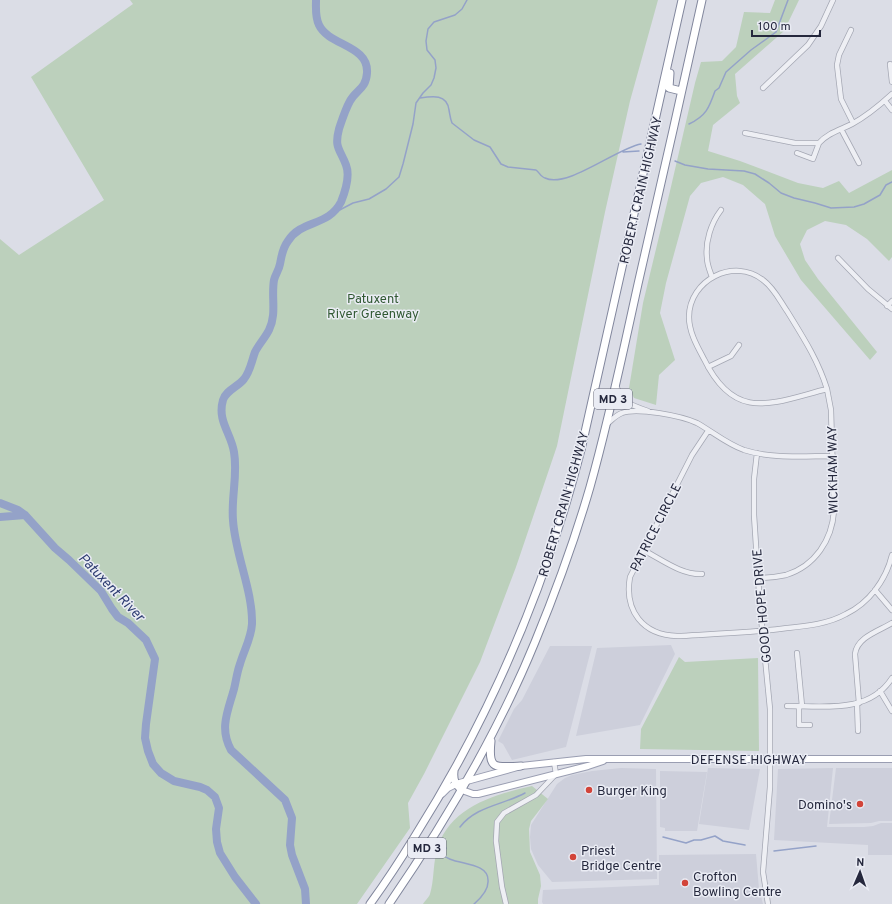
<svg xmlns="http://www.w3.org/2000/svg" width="892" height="904" font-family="Overpass,sans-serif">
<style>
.built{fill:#cdcfdb}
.green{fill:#bcd0bc}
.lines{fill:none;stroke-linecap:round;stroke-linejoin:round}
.stream{stroke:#94a2c8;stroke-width:1.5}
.river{stroke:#94a2c8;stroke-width:8}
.minor-casing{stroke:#a4a7b3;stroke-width:6}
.major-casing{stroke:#9a9eb2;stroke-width:8}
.highway-casing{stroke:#82879d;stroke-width:9}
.minor{stroke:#eeeff4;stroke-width:4.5}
.major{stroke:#fff;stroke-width:6}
.highway{stroke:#fff;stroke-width:7}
.poi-dot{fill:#d24439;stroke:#eaecf4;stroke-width:1.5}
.labels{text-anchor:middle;stroke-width:3;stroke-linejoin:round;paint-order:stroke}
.shield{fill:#eaecf4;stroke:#606374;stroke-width:1}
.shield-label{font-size:12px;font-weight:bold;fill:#25283d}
.street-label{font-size:13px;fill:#25283d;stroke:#eaecf4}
.park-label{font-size:13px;fill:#315933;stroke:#eaecf4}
.poi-label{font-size:13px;fill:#25283d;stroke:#eaecf4;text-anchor:start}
.water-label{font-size:14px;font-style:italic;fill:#2e3d72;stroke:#eaecf4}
</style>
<rect width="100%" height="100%" fill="#dbdde6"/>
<path class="built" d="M671,645L675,654L640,725L576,736L597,648Z
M550,646H592L566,747L512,760L503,744L498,741L514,709L522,700Z
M621,768L656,769L657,879L552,882L538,865L531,849L530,837L531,825L557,784L565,778L572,775L592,771Z
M708,768L760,769L749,830L699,824Z
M833,768L827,827H864L873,826L881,823H892V855H868V845L774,840L778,769Z
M836,768H892V821H879L871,823L829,824Z
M660,771L707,772L697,831H665V828L660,827Z
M756,854L759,889L763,904H543L542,902L543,890L659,885V855Z"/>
<path class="green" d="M130,0H658L630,101L605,212L557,446L516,567L480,662L424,774L408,803L410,828L357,904H0V239L19,255L104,200L31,77L133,4Z
M775,0H799L784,31L735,74L737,96L740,103L713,125L708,151L740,161L798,183L823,188L839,181L849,193L892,170V257L889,261L867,239L846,225L825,221L807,230L800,244L805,260L818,279L877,352L870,360L801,280L775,236L765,204L743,185L723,177L701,183L690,196L666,283L660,313L675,360L659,375L656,405L634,398L629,388L643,303L670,191L695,83L701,62L722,61L736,47L744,12L770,13Z
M679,657L685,662L758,658L759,751L640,749L641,729Z
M532,786L548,799L531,821L529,829L530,852L540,875L541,886L538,899V904H423C425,901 429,897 430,894C434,881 433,867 436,854C446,808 492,795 532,786Z"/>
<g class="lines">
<path class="stream" d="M420,98C433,96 447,94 449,110C450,115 450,118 452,123L474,140L490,147L501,164L508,167L536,170C539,172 541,177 545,178C567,189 617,148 641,144
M689,124C706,116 709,108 715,91L719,88L726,72L751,50L776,32L788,0
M623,152L639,151
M675,161L685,165L708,169L744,171L755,174L769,183L781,193L794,198L815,203L831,208L854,207L864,204L880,195L886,185L892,182
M332,214L353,203L369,199L386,189L399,177L403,164L413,124L416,103L423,93L431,85L434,78L436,68L435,60L427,50L426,41L428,29L434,22L455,15L462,9L467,0
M460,827C476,806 503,805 525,793
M663,837L686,843L694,840H701L715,836L723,841L745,845
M446,848L442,853C449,866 488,860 488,880C489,890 481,898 474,904
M774,851L816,846"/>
<path class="river" d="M0,503L18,510L25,515L55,548L69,560L101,591L112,609L118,617L128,623L146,640L155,659L146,724L145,738L148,751L153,764L161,773L174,781L200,787L207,790L215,797L219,808L216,829L217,842L220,853L235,877L256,904
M0,517L25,515
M306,904L305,889L292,855L290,845L292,818L285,800L231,750C219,728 228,711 234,689C236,681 237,672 240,664C244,650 251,639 252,624C253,591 235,554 233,520C231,497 238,475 234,452C231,433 217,421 223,400C226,390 238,387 244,379C250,372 252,360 255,352C259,344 265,338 269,330C277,314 271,297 274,280C275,275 279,270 280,264C282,255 282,249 288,241C302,219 328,227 341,202C345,192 350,175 346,165C340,149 334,148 339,129C342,120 345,110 350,101C356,90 366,89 367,73C369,45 329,46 319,25C315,17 316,8 316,0"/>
<g class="minor-casing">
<path id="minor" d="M851,30L839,55L837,65L841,99L853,123
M890,64L892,82
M763,88L808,45L821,26L833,0
M885,101L892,110
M841,129L859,163
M745,133L795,143H819C828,133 840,130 852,124C867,116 880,105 892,94
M797,153L813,159L819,143
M838,258L868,289L892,309
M712,277C710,271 707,265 707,258C705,242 711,223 721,210
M887,306L892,301
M708,367L731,356L739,345
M616,386C624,403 630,405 648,411
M607,424C612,420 616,415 622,413C637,407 682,416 697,423C713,432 727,444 744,450C772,459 804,456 833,456
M708,431L692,455L630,577C624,611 643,635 677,636C714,634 751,633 787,628C807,626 828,624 846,614C869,603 886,580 892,555
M757,453L754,479V515L760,607L770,709V787L763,872L768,904
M643,550C661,559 681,575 702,574
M758,578C768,578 777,577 786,575C815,566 832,540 834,511L831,410L827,389C772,403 735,423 704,359C697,346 689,332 689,317C689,280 734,257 763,280C774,288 780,301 787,311C803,337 818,360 827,389
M875,590L892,610
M797,653L802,706
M880,691L892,711
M857,703L858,731
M859,703L855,654C857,637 879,631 892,623
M787,706C824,706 869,714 892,678
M799,706V725H810
M506,904L502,887L496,841L497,822L504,813L536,795L556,774L554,762"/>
</g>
<g class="major-casing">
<path id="major" d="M462,790L473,794H478L588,766L603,761
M442,794L448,788L456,784L521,766L586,759H892"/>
</g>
<g class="highway-casing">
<path id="highway" d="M670,73L669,88L681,91
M491,741C488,771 495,767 521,766
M454,771C453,780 455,784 462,790
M370,904C386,882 401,859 415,836C490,717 546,586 581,450L682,0
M389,904C446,821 497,735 535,642C556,591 575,539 590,487C609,420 623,352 638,284C660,189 681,95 702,0"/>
</g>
<use href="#minor" class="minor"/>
<use href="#major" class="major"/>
<use href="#highway" class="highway"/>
</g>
<g class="poi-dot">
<circle cx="589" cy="790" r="4"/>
<circle cx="860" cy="804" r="4"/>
<circle cx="573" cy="857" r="4"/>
<circle cx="685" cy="883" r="4"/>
</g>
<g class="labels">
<g class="shield">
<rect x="594" y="389" width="38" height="20" rx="3"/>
<rect x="408" y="838" width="38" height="20" rx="3"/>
</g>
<g class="shield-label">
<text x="613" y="403">MD 3</text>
<text x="427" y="852">MD 3</text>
</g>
<g class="street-label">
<text transform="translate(640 190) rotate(-77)" y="5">ROBERT CRAIN HIGHWAY</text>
<text transform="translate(832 470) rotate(-91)" y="5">WICKHAM WAY</text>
<text transform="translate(563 504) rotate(-74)" y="5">ROBERT CRAIN HIGHWAY</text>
<text transform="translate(655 527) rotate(-63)" y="5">PATRICE CIRCLE</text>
<text transform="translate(761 606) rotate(-95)" y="5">GOOD HOPE DRIVE</text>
<text x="749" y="764">DEFENSE HIGHWAY</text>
</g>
<g class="park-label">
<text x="373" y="303">Patuxent<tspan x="373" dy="15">River Greenway</tspan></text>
</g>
<g class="poi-label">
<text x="597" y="795">Burger King</text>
<text x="852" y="809" text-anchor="end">Domino's</text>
<text x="581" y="855">Priest<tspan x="581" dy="15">Bridge Centre</tspan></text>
<text x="693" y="881">Crofton<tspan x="693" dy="15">Bowling Centre</tspan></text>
</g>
<g class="water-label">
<text transform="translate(112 587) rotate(46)" y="5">Patuxent River</text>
</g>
</g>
<g transform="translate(860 872) rotate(2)" stroke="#eaecf4" stroke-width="3" paint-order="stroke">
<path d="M0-3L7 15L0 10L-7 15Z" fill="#25283d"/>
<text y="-6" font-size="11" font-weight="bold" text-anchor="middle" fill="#25283d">N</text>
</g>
<path d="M752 30v6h68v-6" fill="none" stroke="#25283d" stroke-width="2"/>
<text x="758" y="30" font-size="12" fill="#25283d" stroke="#eaecf4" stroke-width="3" paint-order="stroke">100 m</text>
</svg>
